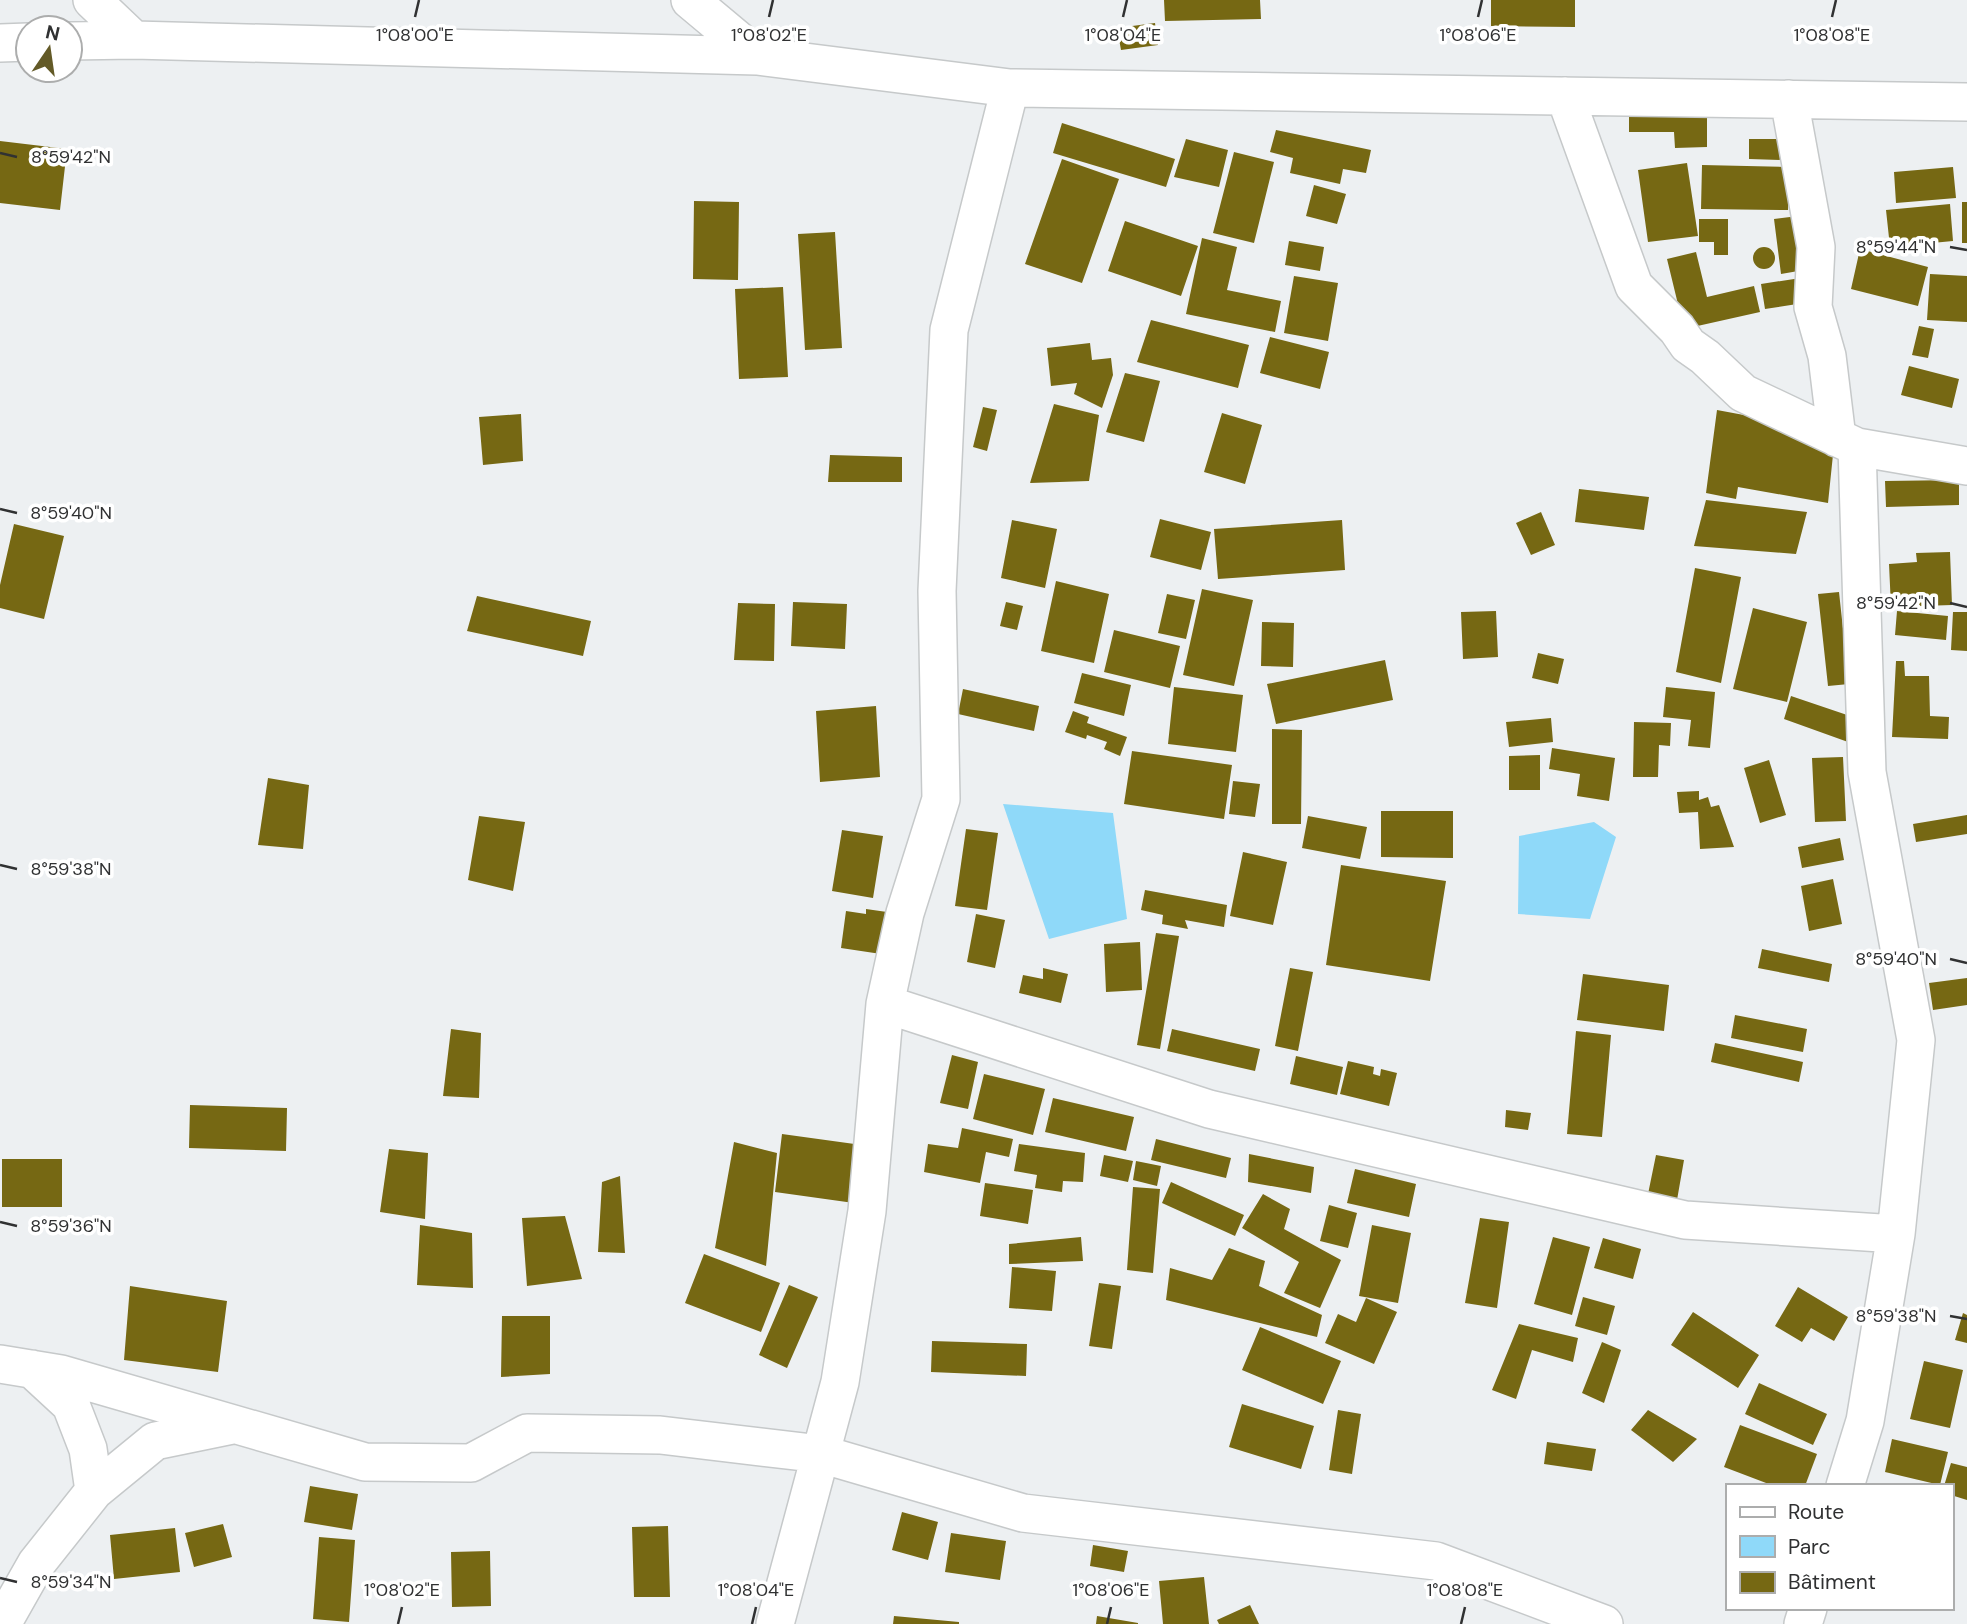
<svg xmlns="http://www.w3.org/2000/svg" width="1967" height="1624" font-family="'DM Sans',sans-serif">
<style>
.green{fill:#8fd9f9}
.building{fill:#766813}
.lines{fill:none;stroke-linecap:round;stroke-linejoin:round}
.street-casing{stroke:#c6c9ca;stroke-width:40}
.street{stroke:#fff;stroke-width:37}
.ticks{fill:none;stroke:#303132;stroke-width:2.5}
.ticks-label{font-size:18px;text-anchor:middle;fill:#303132;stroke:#fff;stroke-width:7;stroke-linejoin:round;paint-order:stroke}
</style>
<rect width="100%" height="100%" fill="#edf0f2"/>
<path class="green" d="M1003,804L1113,813L1127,919L1049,939Z
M1594,822L1616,837L1590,919L1518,914L1519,836Z"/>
<path class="building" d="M1164,0H1260L1261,19L1165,21Z
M1491,0H1575V27L1491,26Z
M1155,23L1158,45L1121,50L1117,28Z
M1707,115V147L1675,148L1674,132H1629V116Z
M1062,123L1175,159L1166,187L1053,153Z
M1276,130L1371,150L1366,173L1343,169L1340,184L1290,173L1293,158L1270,152Z
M1186,139L1228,150L1219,187L1174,177Z
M1749,139H1784L1783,160L1749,159Z
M0,141L67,149L60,210L0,203Z
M1234,152L1274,162L1254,243L1213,233Z
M1062,159L1119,179L1082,283L1025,264Z
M1687,163L1698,236L1648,242L1638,170Z
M1702,165L1789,167L1788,210L1701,209Z
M1953,167L1956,198L1896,203L1894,172Z
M1314,185L1346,194L1337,224L1306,216Z
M694,201L739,202L738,280L693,279Z
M1962,202H1967V243H1962Z
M1950,204L1953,241L1890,247L1886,210Z
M1798,216L1804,270L1781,274L1774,219Z
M1699,219H1728V255H1714V242H1699Z
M1125,221L1198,246L1181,296L1108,271Z
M835,232L842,348L805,350L798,234Z
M1202,238L1237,247L1227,290L1281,301L1275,332L1186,314Z
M1289,241L1324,247L1320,271L1285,265Z
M1753 258a11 11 0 1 1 22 0a11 11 0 1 1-22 0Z
M1860,249L1928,267L1918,306L1851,289Z
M1696,252L1707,297L1754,286L1760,312L1684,329L1667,259Z
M1930,274L1967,276V322L1927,320Z
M1294,276L1338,283L1328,341L1284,333Z
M1807,277L1810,302L1765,309L1761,284Z
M783,287L788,377L739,379L735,289Z
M1151,320L1249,345L1238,388L1137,362Z
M1919,326L1934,329L1928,358L1912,355Z
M1270,337L1329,352L1320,389L1260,373Z
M1090,343L1092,360L1111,358L1113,375L1102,408L1074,394L1077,383L1051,386L1047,348Z
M1909,366L1959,379L1952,408L1901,395Z
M1125,373L1160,381L1144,442L1106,432Z
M1054,404L1099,415L1089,481L1030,483Z
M983,407L997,410L987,451L973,447Z
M1717,410L1787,423L1834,445L1828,503L1738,487L1736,499L1706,493Z
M1222,413L1262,425L1245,484L1204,472Z
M521,414L523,461L483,465L479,417Z
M830,455L902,457V482H828Z
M1959,480V505L1886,507L1885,481Z
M1579,489L1649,497L1644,530L1575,522Z
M1706,500L1807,512L1796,554L1694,546Z
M1541,512L1555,545L1531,555L1516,523Z
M1160,519L1211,532L1201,570L1150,557Z
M1012,520L1057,529L1045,588L1001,578Z
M1342,520L1345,570L1218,579L1214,529Z
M14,524L64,536L44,619L0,608V585Z
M1950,552L1952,605L1891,607L1889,564L1917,562L1916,553Z
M1695,568L1741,577L1721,683L1676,672Z
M1056,581L1109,594L1094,663L1041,651Z
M1202,589L1253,600L1234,686L1183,675Z
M1839,592L1849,684L1828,686L1818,594Z
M1167,594L1195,600L1186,639L1158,633Z
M477,596L591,621L583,656L467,631Z
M793,602L847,604L845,649L791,646Z
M1006,602L1023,606L1017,630L1000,626Z
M738,603L775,604L774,661L734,660Z
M1753,608L1807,622L1787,702L1733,689Z
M1496,611L1498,657L1463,659L1461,612Z
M1897,611L1948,616L1946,640L1895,635Z
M1953,612H1967V651L1951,650Z
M1262,622L1294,623L1293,667L1261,666Z
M1114,630L1180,646L1170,688L1104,672Z
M1538,653L1564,659L1558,684L1532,678Z
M1385,660L1393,700L1276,724L1267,684Z
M1896,661H1904L1905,676H1929L1930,716L1949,717L1948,739L1892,737Z
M1082,673L1131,685L1124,716L1074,703Z
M1174,687L1243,695L1236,752L1168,744Z
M1666,687L1715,692L1710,748L1688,746L1691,720L1663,717Z
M963,689L1039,706L1034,731L958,714Z
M1791,696L1856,718L1848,742L1784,719Z
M876,706L880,777L820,782L816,711Z
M1073,711L1089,717L1087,723L1127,737L1120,756L1104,749L1107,742L1087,735L1086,739L1065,732Z
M1551,718L1553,742L1509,747L1506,722Z
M1634,722L1671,723L1670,746L1659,745L1658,777H1633Z
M1272,729L1302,730L1301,824H1272Z
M1552,748L1615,758L1609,801L1577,796L1580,774L1549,769Z
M1132,751L1232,765L1224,819L1124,804Z
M1540,755V790H1509V756Z
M1843,757L1846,821L1815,822L1812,758Z
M1769,760L1786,815L1760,823L1744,768Z
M268,778L309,785L303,849L258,845Z
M1233,781L1260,784L1255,817L1229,814Z
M1699,791V800L1708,797L1711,807L1719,805L1734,847L1700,849L1698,812L1679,813L1677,792Z
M1381,811H1453V858L1381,857Z
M1967,815V834L1916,842L1913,824Z
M479,816L525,822L513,891L468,880Z
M1308,816L1367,827L1360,859L1302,848Z
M966,829L998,833L987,910L955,906Z
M842,830L883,836L873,898L832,891Z
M1840,838L1844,860L1802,868L1798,847Z
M1243,852L1287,862L1273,925L1230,916Z
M1341,865L1446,881L1430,981L1326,965Z
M1833,879L1842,924L1809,931L1801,886Z
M1145,890L1227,905L1224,927L1185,920L1188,929L1162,924L1163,915L1141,910Z
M866,909L887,912L881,954L841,948L846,911L866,914Z
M976,914L1005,920L995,968L967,962Z
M1156,933L1179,936L1160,1049L1137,1045Z
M1140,942L1142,990L1106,992L1104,944Z
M1762,949L1832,964L1829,982L1758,968Z
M1043,968L1068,974L1061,1003L1019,993L1023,975L1043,979Z
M1290,968L1313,972L1298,1051L1275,1046Z
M1583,974L1669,985L1664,1031L1577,1020Z
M1967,978V1005L1933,1010L1929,983Z
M1735,1015L1807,1029L1803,1052L1731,1038Z
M451,1029L481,1033L479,1098L443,1096Z
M1172,1029L1260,1049L1255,1071L1167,1051Z
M1576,1031L1611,1035L1602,1137L1567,1134Z
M1715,1043L1803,1062L1799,1082L1711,1062Z
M952,1055L978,1062L968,1109L940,1103Z
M1296,1056L1343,1067L1337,1095L1290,1084Z
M1348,1061L1374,1067L1373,1074L1380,1076L1381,1069L1397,1073L1389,1106L1340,1094Z
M984,1074L1045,1089L1033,1135L973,1119Z
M1053,1098L1134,1117L1126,1151L1045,1132Z
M190,1105L287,1108L286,1151L189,1148Z
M1506,1110L1531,1113L1528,1130L1505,1127Z
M962,1128L1013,1139L1009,1157L986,1152L980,1183L924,1172L928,1144L958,1148Z
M782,1134L869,1146L861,1204L775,1192Z
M1156,1139L1231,1158L1226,1178L1151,1160Z
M734,1142L777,1153L766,1266L715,1248Z
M1019,1144L1085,1153L1083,1182L1063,1181L1062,1192L1035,1188L1037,1175L1014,1171Z
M389,1149L428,1153L425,1219L380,1212Z
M1249,1154L1314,1167L1311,1193L1248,1182Z
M1104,1155L1133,1161L1128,1182L1100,1176Z
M1656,1155L1684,1160L1677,1200L1648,1194Z
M2,1159H62V1207H2Z
M1136,1161L1161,1166L1157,1186L1133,1180Z
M1355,1169L1416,1184L1409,1217L1347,1203Z
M620,1176L625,1253L598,1252L602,1182Z
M1171,1182L1244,1215L1235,1236L1162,1203Z
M985,1183L1033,1190L1028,1224L980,1216Z
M1133,1187L1160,1189L1153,1273L1127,1270Z
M1263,1194L1290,1209L1284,1229L1341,1260L1320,1308L1284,1293L1299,1262L1242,1228Z
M1329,1205L1357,1213L1348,1248L1320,1241Z
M565,1216L582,1279L527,1286L522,1218Z
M1480,1218L1509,1222L1497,1308L1465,1303Z
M420,1225L472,1233L473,1288L417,1285Z
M1372,1225L1411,1233L1398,1303L1359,1296Z
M1081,1237L1083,1261L1009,1264V1244Z
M1553,1237L1590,1247L1572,1315L1534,1304Z
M1603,1238L1641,1249L1633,1279L1594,1268Z
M1229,1248L1265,1261L1259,1286L1322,1315L1317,1337L1166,1300L1170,1268L1212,1280Z
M704,1254L780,1283L761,1332L685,1303Z
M1012,1267L1056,1271L1052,1311L1009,1308Z
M1099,1283L1121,1286L1112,1349L1089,1346Z
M789,1285L818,1297L787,1368L759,1355Z
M130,1286L227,1301L218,1372L124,1360Z
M1798,1287L1848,1317L1834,1341L1811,1328L1802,1342L1775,1326Z
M1583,1297L1615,1306L1607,1335L1575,1326Z
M1366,1298L1397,1312L1374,1364L1325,1343L1338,1314L1356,1322Z
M1693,1312L1759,1355L1738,1388L1671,1345Z
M1963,1313L1967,1315V1343L1955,1340Z
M502,1316H550V1374L501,1377Z
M1519,1324L1578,1338L1573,1362L1532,1350L1516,1399L1492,1390Z
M1260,1327L1341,1361L1323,1404L1242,1370Z
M932,1341L1027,1344L1026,1376L931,1372Z
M1602,1342L1621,1350L1604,1403L1582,1393Z
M1924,1361L1963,1370L1950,1428L1910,1419Z
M1759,1383L1827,1414L1813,1445L1745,1414Z
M1242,1404L1314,1426L1301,1469L1229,1447Z
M1338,1410L1361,1414L1352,1474L1329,1470Z
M1648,1410L1697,1439L1673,1462L1631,1430Z
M1740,1425L1817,1454L1805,1486H1774L1724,1467Z
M1892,1439L1948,1452L1940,1485L1885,1472Z
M1547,1442L1596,1449L1592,1471L1544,1464Z
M1951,1463L1967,1467V1500L1951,1495V1486H1944Z
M310,1486L358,1494L352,1530L304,1522Z
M902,1512L938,1522L928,1560L892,1550Z
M223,1524L232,1557L194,1567L185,1533Z
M668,1526L670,1597H634L632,1527Z
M175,1528L180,1572L114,1579L110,1535Z
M951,1533L1006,1541L1000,1580L945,1572Z
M319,1537L355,1540L349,1622L313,1619Z
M1093,1545L1128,1551L1124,1572L1090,1566Z
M490,1551L491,1606L452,1607L451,1552Z
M1204,1577L1209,1624H1163L1159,1581Z
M1250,1605L1259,1624H1219L1217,1620Z
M894,1616L959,1622V1624H893Z
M1097,1616L1138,1623V1624H1096Z"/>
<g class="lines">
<g class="street-casing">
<path id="street" d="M92,0L134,40
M690,0L757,56
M70,41L134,40L757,56L1010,88L1967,102
M0,43L28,42
M1565,96L1634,286L1677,329L1688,345L1705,357L1743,393L1857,447L1967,466
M1789,99L1816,247L1813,307L1827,356L1837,438
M1857,447L1867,772L1916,1040L1896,1234
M885,1004L1209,1109L1685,1220L1896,1234L1865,1421L1845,1486
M0,1364L61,1374L365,1462L471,1463L527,1433L660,1435L821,1454L1023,1513L1436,1561L1604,1624
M32,1369L71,1405L88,1449L94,1491
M2,1624L36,1564L94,1491L155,1441L233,1425
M775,1624L840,1382L867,1211L885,1004L905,913L941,799L937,591L949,330L1010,88
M1803,1624L1808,1608"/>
</g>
<use href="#street" class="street"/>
</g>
<path class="ticks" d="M415,17L419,0M769,17L773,0M1123,17L1127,0M1478,17L1482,0M1832,17L1836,0M0,153L17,157M1950,247L1967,250M0,509L17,513M1950,603L1967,607M0,865L17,869M1950,959L1967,963M0,1222L17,1226M1950,1316L1967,1319M0,1578L17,1582M398,1624L402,1607M752,1624L756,1607M1107,1624L1111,1607M1461,1624L1465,1607"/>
<g class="ticks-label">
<text x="415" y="41">1°08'00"E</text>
<text x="769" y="41">1°08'02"E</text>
<text x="1123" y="41">1°08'04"E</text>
<text x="1478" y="41">1°08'06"E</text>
<text x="1832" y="41">1°08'08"E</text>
<text x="71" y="163">8°59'42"N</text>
<text x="1896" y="253">8°59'44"N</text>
<text x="71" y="519">8°59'40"N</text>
<text x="1896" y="609">8°59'42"N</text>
<text x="71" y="875">8°59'38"N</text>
<text x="1896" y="965">8°59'40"N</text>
<text x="71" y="1232">8°59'36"N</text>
<text x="1896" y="1322">8°59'38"N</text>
<text x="71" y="1588">8°59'34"N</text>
<text x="402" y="1596">1°08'02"E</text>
<text x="756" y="1596">1°08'04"E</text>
<text x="1111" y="1596">1°08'06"E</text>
<text x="1465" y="1596">1°08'08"E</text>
</g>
<rect x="1726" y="1484" width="228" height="126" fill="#ffffff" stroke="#acadad" stroke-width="2"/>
<rect x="1740" y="1507" width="35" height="10" fill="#ffffff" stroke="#acadad" stroke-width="2"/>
<text x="1788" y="1519" font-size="21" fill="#303132">Route</text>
<rect x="1740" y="1536" width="35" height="21" fill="#8fd9f9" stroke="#acadad" stroke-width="2"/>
<text x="1788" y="1554" font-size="21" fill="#303132">Parc</text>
<rect x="1740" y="1572" width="35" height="21" fill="#766813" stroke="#acadad" stroke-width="2"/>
<text x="1788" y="1589" font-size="21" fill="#303132">Bâtiment</text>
<g transform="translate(49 49) rotate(13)"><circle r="33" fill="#ffffff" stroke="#acadad" stroke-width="2"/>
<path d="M0-5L12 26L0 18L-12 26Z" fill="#635a27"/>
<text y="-10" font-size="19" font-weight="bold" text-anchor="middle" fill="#303132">N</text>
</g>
</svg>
